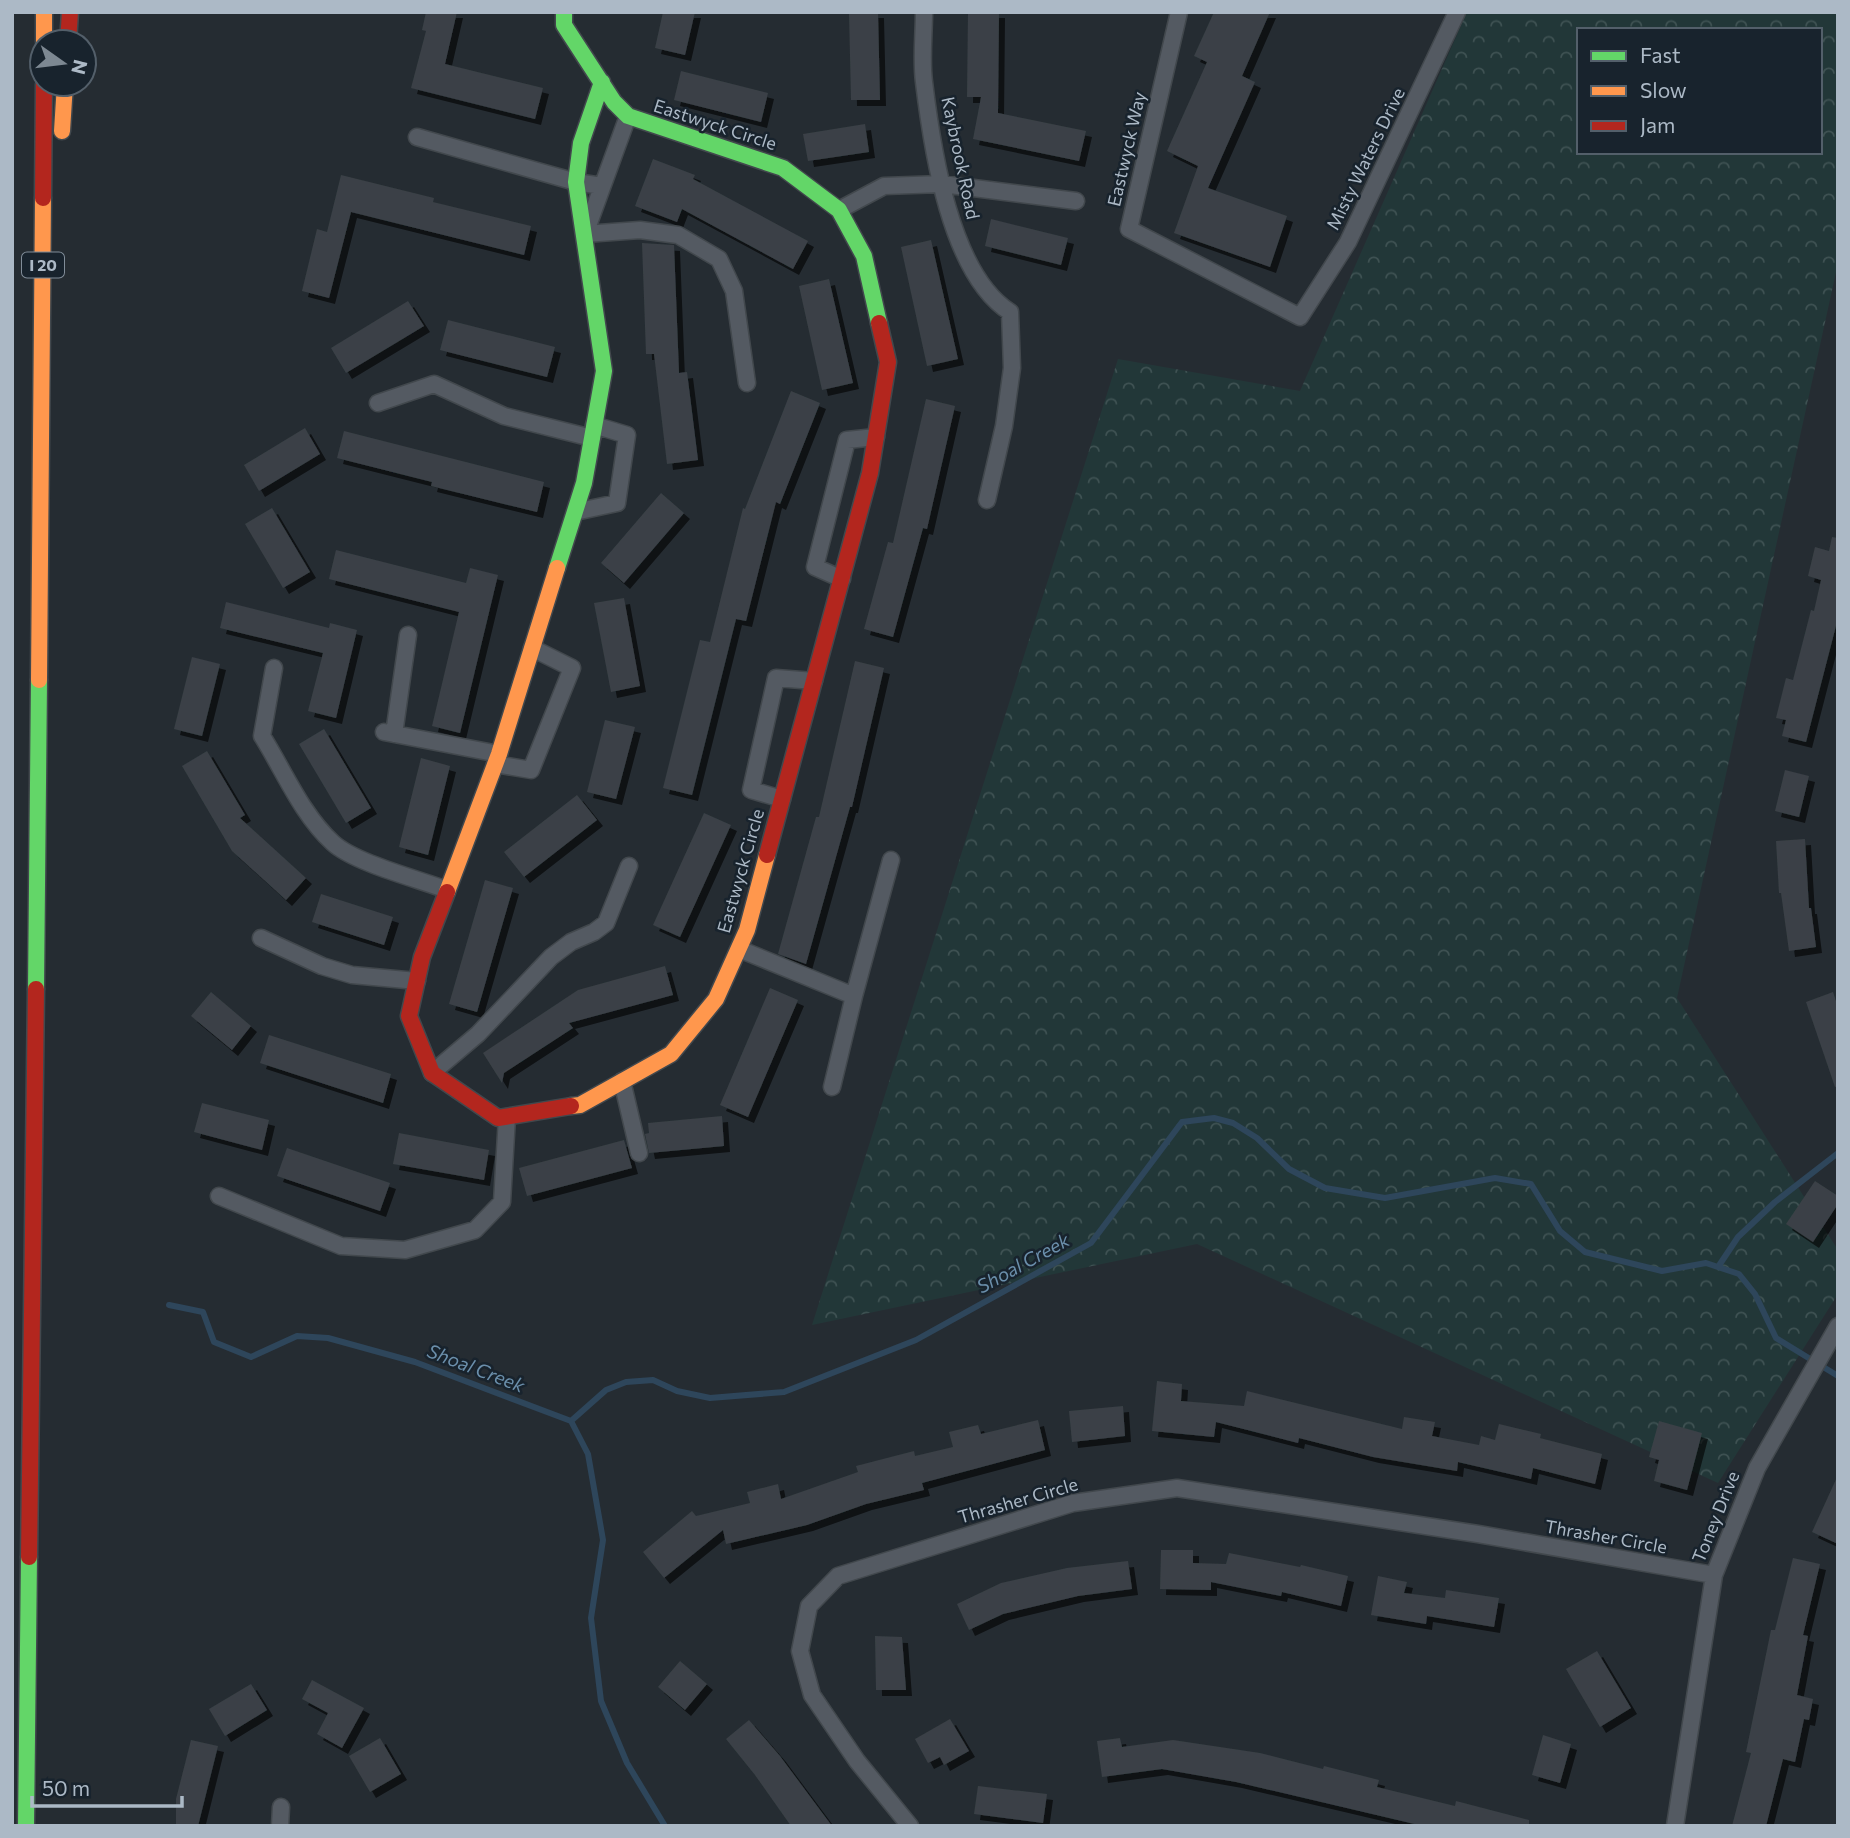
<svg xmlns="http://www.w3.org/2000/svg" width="1850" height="1838" font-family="Commissioner,sans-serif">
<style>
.forest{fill:url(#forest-crowns);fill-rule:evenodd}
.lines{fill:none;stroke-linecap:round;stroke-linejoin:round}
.stream{stroke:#2e465b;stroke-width:6}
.building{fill:#3a4146;filter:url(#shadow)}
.street-casing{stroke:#42484d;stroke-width:19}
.fast-casing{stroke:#42484d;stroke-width:19}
.slow-casing{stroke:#42484d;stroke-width:19}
.jam-casing{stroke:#42484d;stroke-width:19}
.street{stroke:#545a62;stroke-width:16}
.fast{stroke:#63d668;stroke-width:16}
.slow{stroke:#ff974d;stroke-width:16}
.jam{stroke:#b3261e;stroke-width:16}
.labels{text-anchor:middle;stroke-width:5;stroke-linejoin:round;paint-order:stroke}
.shield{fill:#18232d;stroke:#808c98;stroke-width:2}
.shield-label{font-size:16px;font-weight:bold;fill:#acb9c6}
.street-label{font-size:18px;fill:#acb9c6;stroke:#18232d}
.water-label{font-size:19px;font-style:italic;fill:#6b8fab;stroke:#18232d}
</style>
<defs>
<pattern id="forest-crowns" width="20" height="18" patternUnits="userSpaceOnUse" patternTransform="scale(1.75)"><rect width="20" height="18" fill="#223738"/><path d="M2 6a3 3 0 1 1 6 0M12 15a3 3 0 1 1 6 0" fill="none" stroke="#3f5253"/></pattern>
<filter id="shadow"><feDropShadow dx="6" dy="6" stdDeviation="0" flood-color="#0009"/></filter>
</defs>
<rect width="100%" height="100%" fill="#252c32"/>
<path class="forest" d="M1467,12H1838V263L1677,998L1838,1250V1294L1718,1483L1197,1244L812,1325L1118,359L1300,391ZM1579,30H1820V152H1579Z"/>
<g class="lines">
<path class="stream" d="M1718,1267L1738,1237L1775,1202L1838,1153
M169,1305L203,1312L214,1342L251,1357L297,1336L328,1338L415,1362L571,1421
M571,1421L606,1390L626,1382L653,1380L677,1391L710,1398L784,1392L916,1340L1091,1243L1182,1122L1214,1118L1233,1123L1257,1138L1289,1169L1325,1188L1385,1198L1495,1178L1531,1184L1560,1231L1585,1252L1662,1271L1706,1263L1739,1274L1755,1294L1776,1338L1838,1376
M571,1421L588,1454L603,1540L591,1618L601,1701L627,1763L665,1826"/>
</g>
<path class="building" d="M426,12H457L445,64L543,88L535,119L411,88L426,31L422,30Z
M663,12H695L685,55L655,48Z
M849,12H878L880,100H851Z
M968,12H999L998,113L1086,131L1079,161L973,139L981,97H967Z
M1214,12H1270L1242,76L1255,82L1208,188L1287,216L1270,267L1174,233L1198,166L1167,151L1207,62L1194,56Z
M681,71L768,93L761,122L674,100Z
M865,124L869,152L808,161L803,134Z
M653,159L695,175L693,179L808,241L793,269L682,209L677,222L635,206Z
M341,175L434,198L433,202L531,226L524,255L351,212L329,298L302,291L317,229L327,232Z
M991,219L1068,238L1061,265L985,246Z
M931,240L958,359L927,366L901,247Z
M642,243L674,245L679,373L687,372L698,460L667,464L654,354H646Z
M829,279L853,383L822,390L799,286Z
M408,301L424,326L346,373L331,348Z
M448,320L555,347L547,377L440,350Z
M791,391L820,403L780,504L776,502L746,621L736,619L692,795L663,788L700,640L710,642L743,508L745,509Z
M926,399L955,406L927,529L923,528L893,637L864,629L888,542L893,543Z
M305,428L320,454L259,491L244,465Z
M344,431L544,482L537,512L431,486L432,482L337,458Z
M661,493L684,513L624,583L601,563Z
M272,508L310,572L283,588L245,524Z
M1832,537L1838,538V618L1806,742L1782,736L1786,720L1776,718L1786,678L1793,680L1811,610L1814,611L1821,580L1808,576L1815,547L1829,551Z
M336,550L466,583L470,568L498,575L460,733L432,726L459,612L329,579Z
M624,598L640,686L611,692L594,603Z
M226,602L329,628L330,623L357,630L336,718L308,711L323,653L220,628Z
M192,657L220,664L202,736L174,729Z
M855,661L884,668L852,807H850L806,964L778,954L816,817H819Z
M605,720L635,727L616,799L587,792Z
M324,729L371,808L346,823L299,744Z
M207,751L245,815L240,818L306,878L286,900L232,851L182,766Z
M421,758L450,766L428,855L399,847Z
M1785,770L1809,776L1799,817L1775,811Z
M577,795L597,820L524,877L504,852Z
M704,813L731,825L680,937L653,925Z
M1805,839L1809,908H1811L1816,947L1789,951L1781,893H1779L1776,841Z
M485,880L513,888L477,1012L449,1004Z
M321,894L393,917L384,945L312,922Z
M665,966L673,995L569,1023L573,1028L504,1073L502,1083L483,1053L578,990Z
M770,988L798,1000L748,1117L720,1105Z
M211,992L251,1026L232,1050L191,1016Z
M1833,992L1838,1007V1086L1835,1087L1806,1002Z
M269,1035L391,1074L383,1103L260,1063Z
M202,1103L269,1120L262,1150L194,1132Z
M722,1116L724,1146L649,1153L645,1134L649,1133L648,1123Z
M399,1133L489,1150L484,1180L393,1164Z
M624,1140L632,1168L527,1196L519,1168Z
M287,1148L390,1183L380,1211L277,1176Z
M1815,1181L1838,1196V1204L1813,1242L1786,1224Z
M1157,1381L1182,1384L1181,1401L1244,1406L1247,1391L1402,1429L1404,1417L1435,1422L1432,1436L1479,1445L1481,1436L1495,1440L1499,1424L1541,1434L1540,1438L1602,1454L1595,1484L1533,1468L1531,1479L1458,1462L1457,1471L1373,1457L1299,1438L1298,1443L1216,1422L1214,1437L1152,1431Z
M1123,1406L1125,1436L1072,1442L1069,1411Z
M1038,1420L1045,1450L922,1483L924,1490L866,1504L807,1525L726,1544L723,1530L664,1578L643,1552L692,1511L696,1516L750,1503L747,1492L778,1484L781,1499L858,1472L856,1466L914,1451L915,1456L953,1447L949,1432L978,1425L981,1434Z
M1659,1421L1702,1433L1687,1490L1654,1481L1659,1460L1649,1457Z
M1838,1475V1544L1812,1532Z
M1161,1550H1193V1563L1226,1564L1229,1553L1300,1567L1301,1565L1348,1576L1341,1606L1282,1592L1281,1596L1211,1582V1590L1160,1589Z
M1793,1558L1820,1564L1803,1635L1808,1636L1797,1695L1813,1699L1809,1720L1804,1719L1795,1762L1783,1759L1766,1826H1732L1751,1753L1746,1752L1771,1630H1775Z
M1128,1561L1132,1589L1078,1596L1003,1614L969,1630L957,1604L1001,1583L1067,1568Z
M1378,1576L1407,1582L1404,1593L1445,1598L1446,1590L1499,1598L1494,1627L1427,1616L1426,1624L1371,1615Z
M875,1636L902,1637L906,1690H876Z
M1597,1651L1631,1708L1600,1727L1566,1669Z
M680,1661L707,1684L685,1710L658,1687Z
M312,1680L364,1708L342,1748L317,1734L328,1713L302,1699Z
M251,1684L267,1710L225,1736L209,1709Z
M950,1719L969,1751L944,1765L940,1757L928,1763L915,1739Z
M749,1720L780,1756L832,1826H791L755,1775L726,1739Z
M1543,1735L1571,1744L1560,1783L1532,1775Z
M380,1738L401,1774L370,1792L349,1756Z
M1120,1738L1122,1747L1173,1740L1260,1753L1323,1769L1324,1766L1379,1780L1377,1787L1455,1806L1456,1801L1529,1820V1826H1423L1236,1782L1162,1769L1102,1777L1097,1741Z
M191,1740L218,1746L198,1826H176V1799Z
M978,1786L1047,1794L1043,1823L974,1814Z"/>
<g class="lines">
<g class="street-casing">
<path id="street" d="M924,12C924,35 921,59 924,82C932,148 950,274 1010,312L1012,368L1004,426L987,500
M1179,12L1129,229L1300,317L1348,242L1457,12
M628,116L585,234L640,230L678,235L719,259L734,291L747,383
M417,137L576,182L602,186
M839,210L884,186L942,184L1076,201
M378,403L434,384L504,416L592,438
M575,512L617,503L627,435L594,425
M842,579L815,567L847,440L876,437
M274,668L262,736C284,771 302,815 333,843C355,863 418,879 447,890
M384,732L499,754
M394,734L408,635
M495,764L531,770L572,668L532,648
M782,799L751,790L776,678L814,681
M261,938L322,966L352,975L417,981
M739,949L854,996L832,1087
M854,996L891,860
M432,1073L478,1034L551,957L571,942L594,932L606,923L629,866
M622,1081L639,1153
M219,1196L341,1246L405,1250L475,1230L502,1202L507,1117
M280,1826L281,1807
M910,1826L857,1761L812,1695L800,1651L809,1606L838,1576L1073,1503L1177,1488L1478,1534L1714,1575
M1675,1826L1714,1575L1757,1468L1838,1326"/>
</g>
<g class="fast-casing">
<path id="fast" d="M564,12V25L614,102L628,116L783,168L839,210L864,256L879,323
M557,568L584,483L604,371L576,182L581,143L602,82
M36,989L39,680
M26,1826L29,1557"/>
</g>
<g class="slow-casing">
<path id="slow" d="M44,12V42
M62,131L65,84
M39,680L43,198
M447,892L499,754L557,568
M571,1106L580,1105L671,1054L716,999L747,930L767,855"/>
</g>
<g class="jam-casing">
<path id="jam" d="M68,42L70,12
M43,198L44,84
M767,855L870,473L888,362L879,323
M447,892L422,957L409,1016L432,1073L498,1118L571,1106
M29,1557L36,989"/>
</g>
<use href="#street" class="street"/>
<use href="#fast" class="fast"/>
<use href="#slow" class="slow"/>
<use href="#jam" class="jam"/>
</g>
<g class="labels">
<rect class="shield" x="22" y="252.5" width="42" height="25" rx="5"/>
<g class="shield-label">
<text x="43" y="271">I 20</text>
</g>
<g class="street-label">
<text transform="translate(715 125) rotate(18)" y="6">Eastwyck Circle</text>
<text transform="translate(1127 149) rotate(-77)" y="6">Eastwyck Way</text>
<text transform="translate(960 158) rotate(78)" y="6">Kaybrook Road</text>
<text transform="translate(1366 159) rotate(-64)" y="6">Misty Waters Drive</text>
<text transform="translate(741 871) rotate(-74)" y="6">Eastwyck Circle</text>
<text transform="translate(1018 1501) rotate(-16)" y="6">Thrasher Circle</text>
<text transform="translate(1716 1517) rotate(-68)" y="6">Toney Drive</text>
<text transform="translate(1606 1537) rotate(10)" y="6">Thrasher Circle</text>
</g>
<g class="water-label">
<text transform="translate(1023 1263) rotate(-29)" y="7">Shoal Creek</text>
<text transform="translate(476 1368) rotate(21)" y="7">Shoal Creek</text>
</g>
</g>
<rect width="1850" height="1838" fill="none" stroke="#acb9c6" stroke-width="28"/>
<rect x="1577" y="28" width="245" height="126" fill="#18232d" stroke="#535f6a" stroke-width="2"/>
<rect x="1591" y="51" width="35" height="10" fill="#63d668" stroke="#535f6a" stroke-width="2"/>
<text x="1640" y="63" font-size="21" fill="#acb9c6">Fast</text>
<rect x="1591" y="86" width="35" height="10" fill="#ff974d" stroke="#535f6a" stroke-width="2"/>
<text x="1640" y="98" font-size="21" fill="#acb9c6">Slow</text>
<rect x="1591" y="121" width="35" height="10" fill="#b3261e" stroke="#535f6a" stroke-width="2"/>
<text x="1640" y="133" font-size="21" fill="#acb9c6">Jam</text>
<g transform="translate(63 63) rotate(104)"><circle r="33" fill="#18232d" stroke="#535f6a" stroke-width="2"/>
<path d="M0-5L12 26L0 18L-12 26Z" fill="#7d8892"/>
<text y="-10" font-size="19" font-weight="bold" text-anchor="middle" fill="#acb9c6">N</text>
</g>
<path d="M32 1796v10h150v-10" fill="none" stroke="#acb9c6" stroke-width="3.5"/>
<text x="42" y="1796" font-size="21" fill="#acb9c6" stroke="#18232d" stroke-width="5" paint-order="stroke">50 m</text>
</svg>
